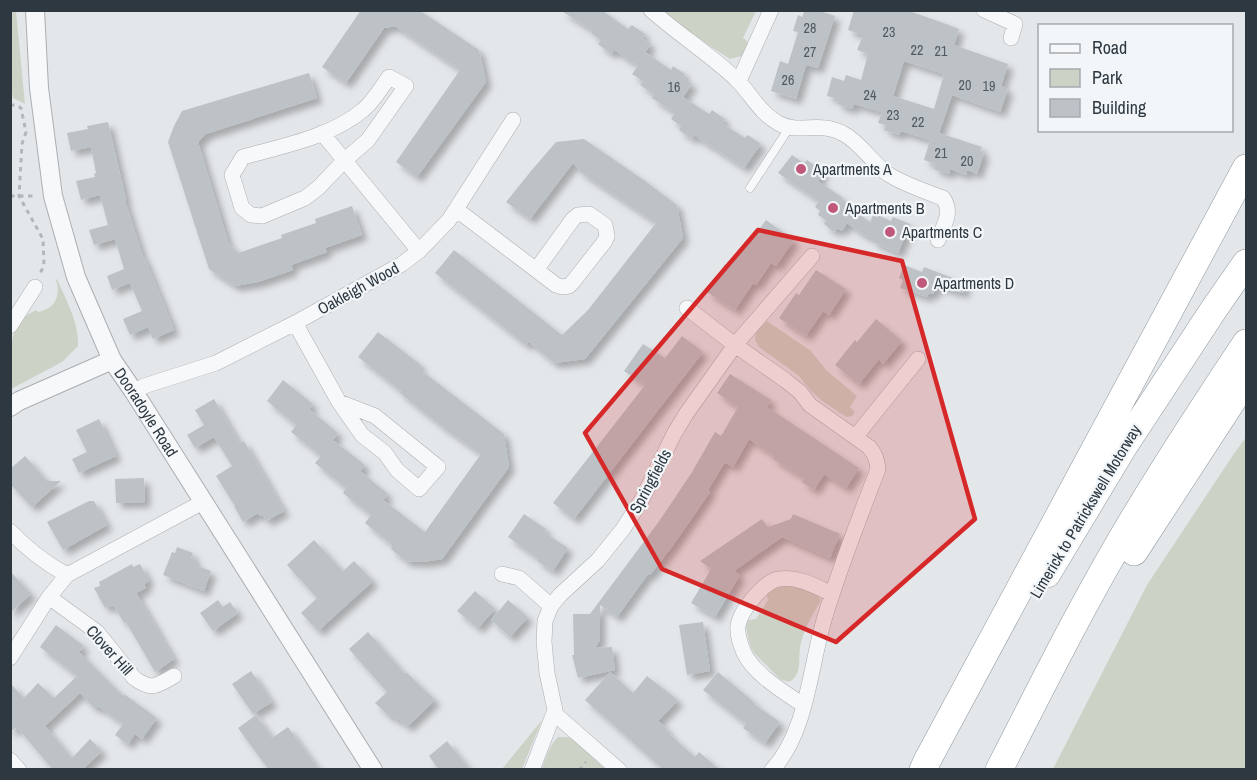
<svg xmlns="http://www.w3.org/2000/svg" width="1257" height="780" font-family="'Archivo Narrow',sans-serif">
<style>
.green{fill:#ccd3c6}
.building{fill:#bcc2c6;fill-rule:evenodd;filter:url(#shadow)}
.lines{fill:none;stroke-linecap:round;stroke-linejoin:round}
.service-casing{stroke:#a9afb4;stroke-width:9}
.minor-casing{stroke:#a9afb4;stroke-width:16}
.tertiary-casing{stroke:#a9afb4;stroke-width:20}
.motorway-casing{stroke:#8d979f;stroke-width:28}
.path{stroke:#b2b7ba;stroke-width:3;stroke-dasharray:4.5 4.5;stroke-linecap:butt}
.service{stroke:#f6f8f9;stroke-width:8}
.minor{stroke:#f6f8f9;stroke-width:15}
.tertiary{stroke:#f6f8f9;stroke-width:18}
.motorway{stroke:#fff;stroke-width:27}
.marked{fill:#d62828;fill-opacity:0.2;stroke:#d62828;stroke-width:4.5;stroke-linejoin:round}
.poi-dot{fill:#c0587b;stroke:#f3f6f8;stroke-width:2}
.labels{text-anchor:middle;stroke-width:4.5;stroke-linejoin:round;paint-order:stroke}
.number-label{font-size:14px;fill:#515a62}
.poi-label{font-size:16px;fill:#2d3841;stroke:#f3f6f8;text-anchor:start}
.street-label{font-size:16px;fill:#2d3841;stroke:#f3f6f8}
</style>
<defs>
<filter id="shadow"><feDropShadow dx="5.5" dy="5.5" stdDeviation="3" flood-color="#0004"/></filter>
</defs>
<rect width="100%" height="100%" fill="#e4e7ea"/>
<path class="green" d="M10,11H16L25,104L13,98L10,83Z
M663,11H756L743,38L748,42L742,56L730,59L689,33Z
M57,279C66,300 79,322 78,346L62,362L11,389C11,359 4,325 36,310L38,312C55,308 61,297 56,280Z
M767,321L811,351L826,370L857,396L850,407L855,412L852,416L847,417L840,413L821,400L811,391L798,375L759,347L755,340L756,332Z
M1246,437V769H1053L1147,585L1233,455Z
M785,586C799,586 812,588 821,600C814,613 804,628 801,643C797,657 804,674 789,682L780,679L755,654L751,648L748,638L746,627L748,620L756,619L768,600L766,593L777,587Z
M542,720L522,769H502Z
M558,737H567L573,739L605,769L541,770C546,759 549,745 558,737Z"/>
<path class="building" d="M361,10H419L479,50L486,82L417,177L396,162L460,70L395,26L384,28L346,83L322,67Z
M560,10H602L628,29L632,25L645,34L642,38L651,44L645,52L671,70L673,66L685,74L683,78L692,84L683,97L709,114L712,110L725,119L722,123L745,138L748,135L761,144L744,168L708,144V145L694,135L692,139L679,130L681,126L671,119L675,113L652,98L654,94L640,85L643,81L632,74L638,66L614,50L611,54L598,44L601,40L591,33L593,31Z
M805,10H817L835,16L818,68L806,65L796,99L771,91L780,61L788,64L798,32L793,31L798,15L802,17Z
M854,10H906L941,22L959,29L954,45L1008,64L1001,86L1008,89L1000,112L952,95L939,133L982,147L980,151L984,153L977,174L967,170L966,175L950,169L949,174L934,169L935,164L924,160L930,140L901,131L899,135L884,130L886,125L878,123L882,112L854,104L852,109L837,104L839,99L827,96L832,77L844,81L846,75L861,80L868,54L857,50L863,35L848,30ZM904,61L944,74L934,109L893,96Z
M309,73L317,98L206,134L198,142L228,242L238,253L282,238L281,235L316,223L315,219L352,206L362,235L325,248L327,252L291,265L293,270L258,282L235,286L209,269L168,142L174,126L182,111Z
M108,122L126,200L125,201L143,257H144L174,330L153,339L148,327L130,335L123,319L142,311L130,283L112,290L107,276L124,269L115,239L94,245L89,230L108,225L100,195L81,200L76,181L95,177L94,174L96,173L91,147L71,151L67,133L88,129L87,126Z
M584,139L645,181L677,205L683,238L585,359L554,363L529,342L526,345L435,273L454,250L562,335L588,310L656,223L582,173L573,163L530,219L506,202L531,171L556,142Z
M792,155L804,163L807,160L824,172L818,181L843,198L840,201L870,222L873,215L877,217L878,215L891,221L893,217L910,224L898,253L873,242L874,239L864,235L847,223L842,231L837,228L834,232L824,224L826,220L818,215L820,211L815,207L819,201L778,173Z
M766,220L794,240L776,266L771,263L756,285L753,283L735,310L707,292L725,264L729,267L744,244L747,246Z
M904,265L922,272L924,267L966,283L963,293L937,286L933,294L929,293L927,297L900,288L903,280L899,278Z
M816,270L846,289L829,315L823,311L806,336L779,318L796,293L799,295Z
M876,319L902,341L883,364L879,359L859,384L835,365L855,340L857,342Z
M378,332L421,365L418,368L504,434L509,467L442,559L423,562L406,561L391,549L392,545L365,523L371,515L343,493L346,488L315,463L321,456L291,432L296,425L267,401L283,380L313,404L309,409L338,433L333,440L365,465L360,471L388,494L383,500L425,532L481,454L444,428L400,393L401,391L358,357Z
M682,336L703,352L574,519L553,503L645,385L624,371L643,344L665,358Z
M730,374L771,400L767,407L859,468L846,488L824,474L814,490L802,482L804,478L773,459L774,456L749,439L733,467L725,462L708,490L710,492L674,544L650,575L648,574L617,617L600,605V640L595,648L612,647L615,670L578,678L572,655H574L573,614H590L660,520L692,472L715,432L721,436L738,407L717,393Z
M214,399L240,444L244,441L284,511L266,521L263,515L260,516L258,513L243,522L234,506H235L216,476L232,466L214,437L195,448L187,435L204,425L195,410Z
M99,419L116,456L79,473L72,459L87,452L76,430Z
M25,456L47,481H61L32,507L10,484V469Z
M144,478L145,502L116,503L115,479Z
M89,501H94L107,525L63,550L47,522Z
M524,514L546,529L544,532L568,548L553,571L537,561L539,559L508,537Z
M793,514L840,534L830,558L782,537L734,571L740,575L715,617L691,603L711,569L700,561L762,519L768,527L791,519Z
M314,540L343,571L354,561L373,581L318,631L301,613L317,598L287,565Z
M177,547L193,553L191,558L196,560L195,565L211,571L204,591L163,575L172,552L175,553Z
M132,564L133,567L140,564L149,581L144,584L146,588L136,593L174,659L155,672L126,622L124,623L114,606L112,607L110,605L105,608L94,588L100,586L99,582Z
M10,571L31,594L10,613Z
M475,591L495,609L478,628L457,611Z
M218,600L223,607L230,602L238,613L213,631L200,613Z
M508,600L528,617L510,637L491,620Z
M703,622L710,671L687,675L679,625Z
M56,625L84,646L79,652L123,696L124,694L157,718L142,739L135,734L128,744L115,735L123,724L98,706L95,709L80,693L45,726L72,758L90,739L102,751L82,770H53L17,727L10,732V683L24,698L38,683L54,698L77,676L40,647Z
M368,632L405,674L406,672L435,700L407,727L399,719L397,721L392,715L390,717L375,703L387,692L349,649Z
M251,671L272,702L253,714L232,684Z
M610,672L633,693L647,676L678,700L658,721L668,730L667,732L695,757L699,752L720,770H664L609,721L585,700Z
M718,672L755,703L754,704L780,722L765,743L743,728L746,724L703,690Z
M256,715L272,738L288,727L319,770H269L238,728Z
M447,741L470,770H439L429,756Z"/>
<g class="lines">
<g class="service-casing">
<path id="service" d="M750,188L789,128"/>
</g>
<g class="minor-casing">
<path id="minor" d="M651,10C679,35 711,55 737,80C751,94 760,113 778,123C799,135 820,120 844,134C862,144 872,163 888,174C905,185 925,191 943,198C953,212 944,225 938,240
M984,10L1015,24L1011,38
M389,77L406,86L368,140L345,160L318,188L305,198L262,216L251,215L242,208L232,175L243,157C282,146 331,137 363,110C373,102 381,88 389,77Z
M739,81L771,10
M322,133L419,251
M457,210L556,285L562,287L569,286L572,283L605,241L607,236L605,225L589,214L578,215L573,219L536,270
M687,308L735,345L785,380L800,392L810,405L869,447C875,454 877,459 878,469C859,519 839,569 824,620C810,667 807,733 772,770
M295,323L339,402L362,435L385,453L397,470L419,489L438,467L375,416L339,402
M10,326L35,287
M134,392L144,386L216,363L295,323L402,264L419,251L449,220L513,120
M856,436L918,359
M10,531C28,550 45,563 67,575
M502,574L519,578L551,606
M49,597L97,632L134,678C152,691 156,686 174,676
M10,658L49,597L67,575L203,502
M803,705C784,692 754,674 744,653C741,646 737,634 738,626C740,611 764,581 779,579C798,576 815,586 832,594
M555,714L619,770
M10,760L19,770
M532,770L555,710L547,673L544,642L545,621L551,606L560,595L598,560L623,529L641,501L674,434L686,414L735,345L812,256"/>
</g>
<g class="tertiary-casing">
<g id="tertiary">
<path id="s1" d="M35,10L39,88L53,196L76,277L112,360L134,392L373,770"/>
<path d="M10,407L19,401L112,360"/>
</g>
</g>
<g class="motorway-casing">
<path id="motorway" d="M1134,552L1246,380
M1047,574L1124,446L1214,309L1246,263
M923,770L927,761L1246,168
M999,770C1044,682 1088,593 1140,508C1174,452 1210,397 1246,343"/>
</g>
<path class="path" d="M10,105H16L21,108L26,132L22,144L19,196L43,239L44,265L40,274
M10,196H36
M579,770L586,762"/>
<use href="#service" class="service"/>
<use href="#minor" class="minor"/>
<use href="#tertiary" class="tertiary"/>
<use href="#motorway" class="motorway"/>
</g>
<path class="marked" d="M758,230L902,261L975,519L836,642L662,569L585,433Z"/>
<g class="poi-dot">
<circle cx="801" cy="169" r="6"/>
<circle cx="833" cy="208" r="6"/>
<circle cx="890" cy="232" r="6"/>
<circle cx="922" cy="283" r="6"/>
</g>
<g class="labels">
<g class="number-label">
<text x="810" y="33">28</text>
<text x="889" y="37">23</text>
<text x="917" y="55">22</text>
<text x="941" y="56">21</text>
<text x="810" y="57">27</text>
<text x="788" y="85">26</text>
<text x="965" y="90">20</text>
<text x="989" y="91">19</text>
<text x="674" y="92">16</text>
<text x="870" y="100">24</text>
<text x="893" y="120">23</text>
<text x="918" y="127">22</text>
<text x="941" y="158">21</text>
<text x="967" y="166">20</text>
</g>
<g class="poi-label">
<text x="813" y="175">Apartments A</text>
<text x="845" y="214">Apartments B</text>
<text x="902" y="238">Apartments C</text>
<text x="934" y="289">Apartments D</text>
</g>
<g class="street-label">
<text transform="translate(358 288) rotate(-29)" y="6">Oakleigh Wood</text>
<text dy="6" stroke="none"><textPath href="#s1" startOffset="424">Dooradoyle Road</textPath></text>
<text transform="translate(650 481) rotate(-62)" y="6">Springfields</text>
<text transform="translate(1085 511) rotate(-59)" y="6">Limerick to Patrickswell Motorway</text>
<text transform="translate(110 650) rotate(48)" y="6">Clover Hill</text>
</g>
</g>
<rect width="1257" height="780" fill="none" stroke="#2d3841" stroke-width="24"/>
<rect x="1038" y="24" width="195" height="108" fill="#f3f6f8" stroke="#a4aaaf" stroke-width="1.5"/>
<rect x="1050" y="44" width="30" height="9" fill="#f6f8f9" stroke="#a4aaaf" stroke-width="1.5"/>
<text x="1092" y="54" font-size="18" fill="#2d3841">Road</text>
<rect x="1050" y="69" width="30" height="18" fill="#ccd3c6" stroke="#a4aaaf" stroke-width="1.5"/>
<text x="1092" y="84" font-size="18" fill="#2d3841">Park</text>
<rect x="1050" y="99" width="30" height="18" fill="#bcc2c6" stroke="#a4aaaf" stroke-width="1.5"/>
<text x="1092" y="114" font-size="18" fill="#2d3841">Building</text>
</svg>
